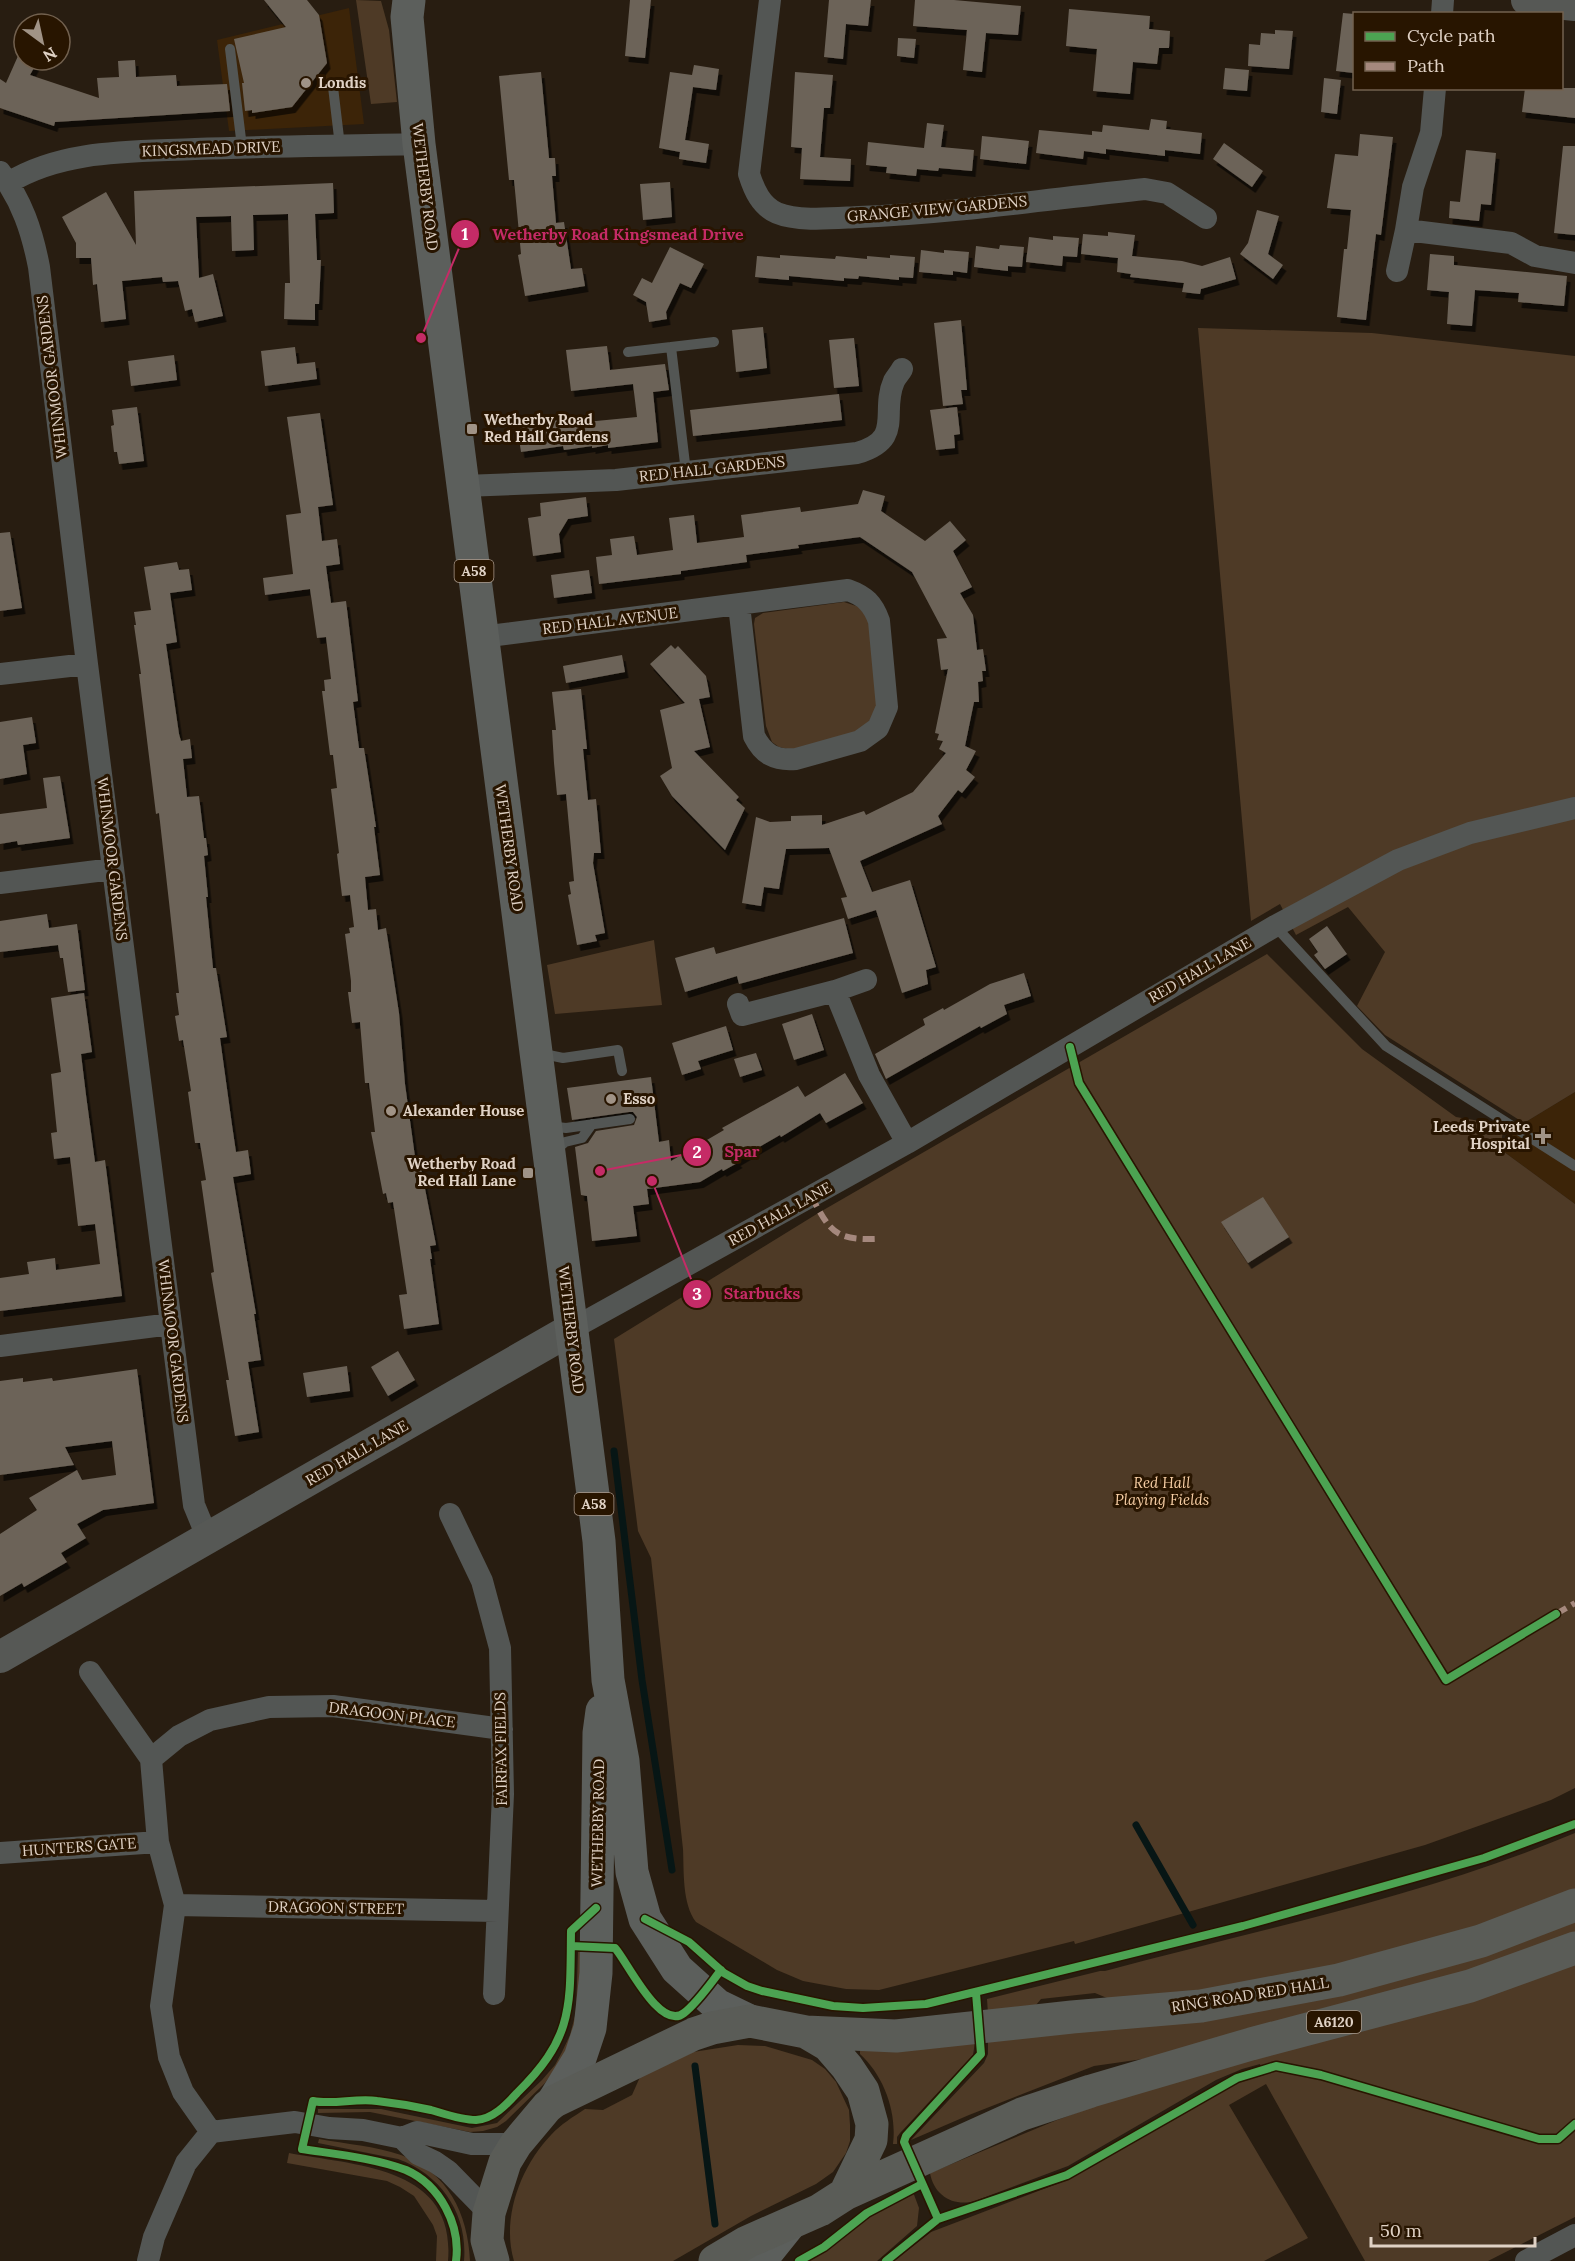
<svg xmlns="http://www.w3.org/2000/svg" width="1575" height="2261" font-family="Lora,serif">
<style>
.built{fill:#3c2408}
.green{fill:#4e3a26}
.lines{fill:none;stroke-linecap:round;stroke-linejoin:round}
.stream{stroke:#071615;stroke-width:7}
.building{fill:#6c6358;filter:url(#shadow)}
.lane{stroke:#535654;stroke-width:10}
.street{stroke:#535654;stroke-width:22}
.secondary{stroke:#565855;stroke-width:32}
.primary{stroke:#5c5f5c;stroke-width:33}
.highway{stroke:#5a5c57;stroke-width:33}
.quiet{stroke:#a5887d;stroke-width:6;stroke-dasharray:12 6;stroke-linecap:butt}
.cycleway-casing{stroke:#281500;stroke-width:11}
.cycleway{stroke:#4ca352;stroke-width:8}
.poi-dot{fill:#a09386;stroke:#281500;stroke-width:2}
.labels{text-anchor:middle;stroke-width:6;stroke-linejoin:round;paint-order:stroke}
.shield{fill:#281500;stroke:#a9998a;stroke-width:1.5}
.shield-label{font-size:14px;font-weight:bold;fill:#e0d2c5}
.poi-label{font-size:15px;font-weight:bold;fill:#e0d2c5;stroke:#281500;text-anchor:start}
.street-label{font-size:15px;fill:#e0d2c5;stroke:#281500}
.park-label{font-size:15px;font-style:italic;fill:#f7cea4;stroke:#281500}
.leader{fill:none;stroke:#c52b66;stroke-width:2}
.callout-dot{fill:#c52b66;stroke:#281500;stroke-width:2}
.mark-label{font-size:18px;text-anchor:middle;font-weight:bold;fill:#fff}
.callout-label{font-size:16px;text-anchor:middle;font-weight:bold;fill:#c52b66;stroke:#281500;stroke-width:6;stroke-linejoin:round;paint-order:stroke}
</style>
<defs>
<filter id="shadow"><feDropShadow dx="3.5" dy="6" stdDeviation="0" flood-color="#0009"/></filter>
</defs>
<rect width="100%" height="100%" fill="#281d11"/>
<path class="built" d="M349,8L364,124L229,131L217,40Z
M1575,1092V1204L1500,1149L1524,1123Z"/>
<path class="green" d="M356,0L381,1L389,30L397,102L371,104Z
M1198,328L1372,333L1575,356V1092L1524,1123L1385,1035L1357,1006L1385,952L1348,907L1296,935L1280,904L1251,921Z
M844,602L859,607L869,620L878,707L874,717L859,731L796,751L779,747L772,742L766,726L754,624L755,618L763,613Z
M654,940L662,1005L555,1014L547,965Z
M1267,954L1362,1049L1456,1117L1504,1125L1500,1149L1575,1204V1788L1551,1800L1425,1845L1075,1944L1074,1941L879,1990L846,1989L803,1981L777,1970L696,1922C682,1904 684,1871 683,1849L651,1558L638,1531L614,1339L820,1212Z
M1575,1833V1893L1510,1918L1325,1971L1119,2003L1095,1993L1041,1999L1031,2011L988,2014L987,1999L1100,1971H1105C1262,1929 1425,1896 1575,1833Z
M1575,1919V1934L1474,1971L1157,2057L1094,2066L969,2115L911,2140L984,2063L988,2054V2041Z
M583,1950L580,2012L567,2052L545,2083L506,2121L497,2127L483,2131L470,2132L370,2112L318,2113V2109H381L472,2128L497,2123L542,2080L555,2065L562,2052L570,2035L576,2012L578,1951Z
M1575,1961V2217L1488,2261H1365L1266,2084L1229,2105L1308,2238L1264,2261H894L931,2232L1067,2180L1226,2088L1242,2081L1264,2075L1260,2064L1242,2069L1216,2080L1068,2166L975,2201C954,2207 934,2196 930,2173L1057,2120L1120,2097Z
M975,2042L973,2055L900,2133L897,2137V2144H893C897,2112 884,2076 860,2054V2049Z
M738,2045L765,2046L812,2060L825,2069L836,2082L849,2110L850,2125V2141L846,2153L833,2172L816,2184L751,2216L673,2261H514C501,2218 521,2166 551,2135C561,2124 573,2117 585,2109L603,2110L632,2095L640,2077L693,2052Z
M319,2139C346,2144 375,2146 401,2155C448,2172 468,2214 470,2261H464C468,2215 442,2175 398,2159L318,2143Z
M289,2153C357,2166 456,2166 448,2261H436L437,2236L433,2225L414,2196L400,2187L387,2181L287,2163Z
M913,2192L919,2208L917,2226L877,2261H806L838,2241L875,2213Z"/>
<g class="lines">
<path class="stream" d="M614,1451L642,1680L672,1870
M1136,1825L1193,1925
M695,2066L715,2224"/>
</g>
<path class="building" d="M264,0H307L319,15L327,63L292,107L252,113V110L245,111L242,83H244L234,39L286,27Z
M630,0H651L645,58L625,56Z
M829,0H871L868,26L846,24L843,59L824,57Z
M915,0H954L1021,6L1018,35L986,33L982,72L963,70L967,30L913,26Z
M1069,9L1150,16L1149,29L1170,31L1169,48H1159L1157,64L1133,62L1130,94L1093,91L1097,49L1066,46Z
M1343,13L1354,14V73L1336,71Z
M1275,30L1293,31L1289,69L1248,66L1249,44L1260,45L1261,33L1275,34Z
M898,38L916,39L914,58L897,56Z
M18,56L36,64L30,75L99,98L97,78L119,77L118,61L135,60L136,77L176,75L177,86L227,84L230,111L55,122L54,126L0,108V79L6,83Z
M694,65L719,69L716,90L693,87L689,115L685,140L709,144L706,163L679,159L680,152L659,148L670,72L692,75Z
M1225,68L1249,70L1247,91L1223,89Z
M541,72L549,158H555L556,176H552L556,223L564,222L571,269L582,268L585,286L525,296L518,255L521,254L514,180H509L499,76Z
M795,72L833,75L830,108H824L820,157L851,159L850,181L800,179L802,148L791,147Z
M1324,78L1341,80L1337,114L1321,112Z
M1525,88H1575V118L1522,112Z
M1151,119L1167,121L1166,129L1202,133L1200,154L1165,150V156L1106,149V154L1084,151L1083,159L1036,153L1039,130L1092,135V131L1102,132L1103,125L1149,130Z
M927,123L944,125L941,147L974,150L972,171L939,168L938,171L917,169L916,176L886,173L887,167L866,165L868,142L924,148Z
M1360,134L1393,137L1381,235L1376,234L1366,320L1337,317L1344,249H1347L1351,210L1327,208L1335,154L1358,156Z
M982,136L1029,141L1026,164L980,159Z
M1224,143L1263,171L1252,187L1213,159Z
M1563,146H1575V235L1554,233Z
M1466,150L1496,153L1491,205L1481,204L1479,221L1449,218L1450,201L1460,202Z
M670,182L672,217L643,220L640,184Z
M333,183L334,213L315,214L317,260H321L319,304H315V320L284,319L285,283H290L288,214L253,215L254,250L232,251L231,216L196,217L199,278L213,274L223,316L195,322L192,309L185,311L178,281L163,282L162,277L122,281L126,319L101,322L97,284L93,285L91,258H76V243L62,217L106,192L136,245L134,191Z
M1257,210L1279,216L1268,254L1283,265L1273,279L1240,254L1248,243Z
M1108,232L1135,235L1132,256L1182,261L1202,266L1230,257L1236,279L1201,289L1200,294L1182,292L1184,283L1130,277L1131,274L1117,272L1118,258L1081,254L1083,234L1108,236Z
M1053,236L1079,238L1077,257L1063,256L1062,266L1026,262L1029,237L1053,240Z
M1000,245L1024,247L1022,267L1008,266V271L974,267L976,246L999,249Z
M670,247L704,264L691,288L680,283L666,312L667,319L649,322L646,302L633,295L642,278L652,283Z
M921,250L944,253V250L969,252L967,273L953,271V275L919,272Z
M1430,254L1454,256V265L1567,276L1564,306L1518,302L1519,293L1475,290L1472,326L1447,324L1449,292L1427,290Z
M780,255L835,259L836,256L867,259V256L890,258V255L915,257L913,278L899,277V280L859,276L858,279L844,278V281L789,276V280L755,277L757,256L780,258Z
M961,320L967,390H961L963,404L943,406L934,323Z
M763,327L767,368L736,372L732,330Z
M854,338L859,386L834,388L829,340Z
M607,346L610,370L665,364L669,390L653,392L658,442L608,448V445L592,448V446L564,450L563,446L521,452L517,426L585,416L586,422L637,417L633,384L571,391L566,350Z
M295,347L297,364L315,362L317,379L265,386L261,351Z
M174,355L177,380L131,386L128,361Z
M839,394L842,420L693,436L690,410Z
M137,407L144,461L119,464L117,452H114L111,426L114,425L112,410Z
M957,407L960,434L954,435L955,448L936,450L930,410Z
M320,413L333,505L318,507L322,541L337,539L340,564L326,566L331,603L346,601L358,701L353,702L359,748H364L376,827H374L380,875L365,877L368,910L376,909L378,930L386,928L399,1013L405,1084L416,1164L420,1163L436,1245L430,1246L432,1259H430L439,1324L404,1329L399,1295L407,1294L393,1202L388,1203L386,1193L383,1194L371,1132H375L369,1083H365L360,1022L352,1023L348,992H351V981L345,934L350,933L349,928L354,927L350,895L342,896L337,854L339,853L331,789L337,788L333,755H330L322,691H325L324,680L331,679L326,637L317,638L310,589L265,595L263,578L293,574L286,515L301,513L287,417Z
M863,490L885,496L881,511L925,541L950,521L966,540L953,551L972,587L960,593L973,615L977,650L983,649L986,671H982L983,681L978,682L979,702H974L965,746L976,751L966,770L975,777L962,793L958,790L938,816L942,824L860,861L872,892L910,880L936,967L926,970L928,984L902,993L876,910L848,919L841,898L847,897L829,848L786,849L779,889L764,887L761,906L742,903L756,817L770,822L791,821V816L822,815V825L864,811L866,815L913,792L946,753L939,749L943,741L937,740L939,734L935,733L948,669L941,670L937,639L947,638L912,572L860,537L798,545L799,548L746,555L747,562L681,571V574L599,584L596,557L612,555L610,539L634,536L637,555L673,550L669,518L694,515L697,543L744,537L741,515L800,507L801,512L858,504Z
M586,497L588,516L568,519L559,534L561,552L533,556L528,518L541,516L540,503Z
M10,532L22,608L0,611V533Z
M177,562L179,570L189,569L192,590L170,593L177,642L166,644L179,734L181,741L190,739L192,758L183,759L187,797L199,796L204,838H206L208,855L204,856L208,897H206L213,968H216L227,1037L220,1038L232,1125L236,1152L248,1150L251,1174L233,1177L256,1314H254L261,1360L248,1362L259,1432L235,1436L226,1380H229L211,1273L214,1272L201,1181L206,1180L200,1143H195L188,1092L191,1091L183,1040L179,1041L175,1016L179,1015L176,993H179L169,902L159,813L156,814L139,674H141L134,625H136L134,612L151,610L144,567Z
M589,570L592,593L554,598L551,575Z
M671,645L675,649L678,646L706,676L710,697L699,699L710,747L694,751L739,797L736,800L745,808L725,850L672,796L660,776L672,768L660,710L685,703L650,664Z
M622,655L625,672L566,683L563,666Z
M581,689L587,749H583L588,800L596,799L601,853H594L593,863L605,933L595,935L597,941L577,945L568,895L571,894L569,882L574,881L566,794L557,795L554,763L552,730H556L552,692Z
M32,717L36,743L23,745L27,774L0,779V722Z
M60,776L70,838L18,845L17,841L0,844V814L47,808L43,778Z
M47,914L49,928L77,924L85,990L68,992L63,958H60L58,945L0,952V921Z
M844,918L853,953L739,984L737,976L685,992L675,958L714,947L716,954Z
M1327,926L1347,954L1325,969L1314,955L1318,952L1309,939Z
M1024,973L1031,996L1004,1005L1007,1014L981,1028L980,1026L886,1079L875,1054L925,1025L923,1019L943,1008L944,1010L990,984Z
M84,993L92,1052L81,1054L86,1095L95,1162L105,1160L122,1296L0,1311V1278L29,1274L27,1262L55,1258L56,1270L100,1264L95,1224L78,1226L70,1157L54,1159L51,1133L57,1132L51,1074L61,1072L51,998Z
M812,1014L824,1050L794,1060L782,1024Z
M726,1026L733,1050L698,1061L701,1069L682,1075L672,1043Z
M756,1053L762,1070L740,1077L734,1059Z
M845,1073L863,1103L826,1123L820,1113L781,1137L780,1135L737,1160L739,1162L723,1171L722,1169L700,1182L647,1189L649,1204L633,1206L637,1236L592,1241L587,1196L581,1195L575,1147L588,1143L596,1131L634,1125L637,1117L633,1112H629L572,1120L567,1088L651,1077L659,1142L669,1140L671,1161L724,1130L722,1128L798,1086L805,1097Z
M1263,1197L1289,1237L1248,1263L1221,1222Z
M398,1351L415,1380L388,1396L371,1367Z
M347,1366L350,1391L307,1397L303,1373Z
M137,1369L154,1503L103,1510L77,1524L86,1538L61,1553L67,1562L24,1587L22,1583L0,1596V1534L37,1510L29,1498L77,1470L82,1480L116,1475L112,1441L65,1447L74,1465L0,1475V1381L23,1378V1382L52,1378L53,1381Z"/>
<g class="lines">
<path class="lane" d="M230,49L242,147
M333,87L340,146
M671,347L686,472
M628,352L714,342
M1275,926L1386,1046L1575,1166
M539,1053L563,1058L618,1050L622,1071
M548,1126L566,1128L630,1119
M555,1151L565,1142L582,1138L592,1124"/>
<path class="street" d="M770,0L749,174C754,190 761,206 777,213C798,222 836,218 859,217C954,213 1049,199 1145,189L1167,193L1206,218
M1442,14L1443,0
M1435,88L1431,133L1413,187L1406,230L1511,243L1535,256L1575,263
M0,172C22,201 32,231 39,267L87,664L194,1505L208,1539
M8,183C63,149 132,152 195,149C269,146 344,146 419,144
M1397,271L1406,230
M464,486L616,480L857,453C905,439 880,413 894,381C896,377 900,373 902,369
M481,637L848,590C865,596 873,604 879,621L887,707L878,728L860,741L796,759C775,761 763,754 754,736L739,605
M0,674L87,664
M0,883L113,869
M835,991L866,980
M738,1004L742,1015L835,991L869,1075L907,1143
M570,1330L907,1143L1275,926L1398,860L1470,833L1575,808
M0,1346L171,1324
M450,1514L482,1581L500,1648L503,1794L494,1994
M90,1672L151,1759L158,1842L175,1905L161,2006L169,2057L183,2092L211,2132
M151,1759L179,1736L210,1720L269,1707L333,1706L502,1729
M0,1853L158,1842
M175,1905L497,1911
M402,2138L418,2154L435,2162L448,2171L489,2213
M148,2261L154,2237L186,2163L211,2132L295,2122L329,2128L363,2130L402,2138L417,2132L472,2144H516
M1526,2261L1575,2235"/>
<path class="secondary" d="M1527,0L1575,5
M0,1657L570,1330"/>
<path class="primary" d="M409,0L407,17L419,144L599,1541L608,1680L623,1761L632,1872L645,1919L677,1969L717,2005L750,2021
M553,2102L580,2058L590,2028L596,1973L599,1733L602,1711
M760,2261L789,2225"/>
<path class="highway" d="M806,2032L896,2036L1072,2017L1201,2006L1339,1980L1481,1941L1575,1905
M845,2194L1022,2114L1091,2091L1251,2044L1470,1986L1575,1948
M493,2261L487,2240L489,2213L505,2162L516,2144L547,2107L553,2102L694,2034L712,2028L750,2021L806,2032L828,2045L847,2067L863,2091L872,2124L871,2140L845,2194L820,2210L747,2242L715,2261"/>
<path class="quiet" d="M811,1196C830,1230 833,1240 875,1239
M1556,1614L1575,1603"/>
<g class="cycleway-casing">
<path id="cycleway" d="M1070,1047L1079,1083L1446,1680L1556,1614
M645,1919L689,1942L724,1973L747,1986L762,1991L833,2006L863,2008L926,2004L1243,1926L1484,1858L1575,1824
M571,1946L615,1948C627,1961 660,2032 684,2013C698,2002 710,1984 721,1970
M938,2219L904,2142L906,2136L981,2054L976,1993
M456,2261C461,2225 440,2185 406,2170C375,2158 334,2154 302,2149L313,2101C333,2105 356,2098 377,2101C395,2103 413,2106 431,2110C445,2114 461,2120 476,2120C493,2119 506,2105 517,2093C574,2037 570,2007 571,1931L596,1908
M799,2261L824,2247L867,2213L922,2184
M886,2261L938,2219L1067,2175L1237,2078L1276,2066L1321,2075L1539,2139H1558L1575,2124"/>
</g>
<use href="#cycleway" class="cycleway"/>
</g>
<g class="poi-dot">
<circle cx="306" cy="83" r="6"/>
<rect x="466" y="423" width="12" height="12" rx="3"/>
<circle cx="611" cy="1099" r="6"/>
<circle cx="391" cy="1111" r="6"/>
<path d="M1540 1127h6v6h6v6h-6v6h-6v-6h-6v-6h6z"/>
<rect x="522" y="1167" width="12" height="12" rx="3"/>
</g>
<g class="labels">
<g class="shield">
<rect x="454.5" y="560" width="39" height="22" rx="4.5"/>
<rect x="574.5" y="1493" width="39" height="22" rx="4.5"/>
<rect x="1307" y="2011" width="54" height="22" rx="4.5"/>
</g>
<g class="shield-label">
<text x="474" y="576">A58</text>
<text x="594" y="1509">A58</text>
<text x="1334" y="2027">A6120</text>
</g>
<g class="poi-label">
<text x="318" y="88">Londis</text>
<text x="484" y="425">Wetherby Road<tspan x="484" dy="17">Red Hall Gardens</tspan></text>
<text x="623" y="1104">Esso</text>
<text x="403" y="1116">Alexander House</text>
<text x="1530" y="1132" text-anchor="end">Leeds Private<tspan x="1530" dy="17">Hospital</tspan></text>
<text x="516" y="1169" text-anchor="end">Wetherby Road<tspan x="516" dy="17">Red Hall Lane</tspan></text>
</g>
<g class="street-label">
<text transform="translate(211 149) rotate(-2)" y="5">KINGSMEAD DRIVE</text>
<text transform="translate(425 187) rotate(83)" y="5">WETHERBY ROAD</text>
<text transform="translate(937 209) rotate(-5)" y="5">GRANGE VIEW GARDENS</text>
<text transform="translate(52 377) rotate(-97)" y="5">WHINMOOR GARDENS</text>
<text transform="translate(712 469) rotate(-6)" y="5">RED HALL GARDENS</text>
<text transform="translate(610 621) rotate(-7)" y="5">RED HALL AVENUE</text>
<text transform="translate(509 848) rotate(82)" y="5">WETHERBY ROAD</text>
<text transform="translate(112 859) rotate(83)" y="5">WHINMOOR GARDENS</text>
<text transform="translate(1200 970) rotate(-30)" y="5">RED HALL LANE</text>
<text transform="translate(780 1214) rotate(-29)" y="5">RED HALL LANE</text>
<text transform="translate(571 1330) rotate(83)" y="5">WETHERBY ROAD</text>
<text transform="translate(173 1341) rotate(83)" y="5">WHINMOOR GARDENS</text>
<text transform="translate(357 1453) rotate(-30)" y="5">RED HALL LANE</text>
<text transform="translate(392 1715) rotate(7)" y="5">DRAGOON PLACE</text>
<text transform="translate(501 1749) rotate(-91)" y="5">FAIRFAX FIELDS</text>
<text transform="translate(598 1823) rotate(-89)" y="5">WETHERBY ROAD</text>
<text transform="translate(79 1847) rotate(-4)" y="5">HUNTERS GATE</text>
<text transform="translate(336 1908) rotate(1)" y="5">DRAGOON STREET</text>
<text transform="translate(1250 1995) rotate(-9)" y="5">RING ROAD RED HALL</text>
</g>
<g class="park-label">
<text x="1162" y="1488">Red Hall<tspan x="1162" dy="17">Playing Fields</tspan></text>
</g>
</g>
<path class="leader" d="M421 338L465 234M600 1171L697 1152M652 1181L697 1294"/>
<g class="callout-dot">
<circle cx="421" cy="338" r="6"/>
<circle cx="600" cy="1171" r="6"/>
<circle cx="652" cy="1181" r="6"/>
<circle cx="465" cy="234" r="15"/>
<circle cx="697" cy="1152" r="15"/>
<circle cx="697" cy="1294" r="15"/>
</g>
<g class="mark-label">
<text x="465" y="240">1</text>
<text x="697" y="1158">2</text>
<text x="697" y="1300">3</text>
</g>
<g class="callout-label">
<text x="618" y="240">Wetherby Road Kingsmead Drive</text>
<text x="742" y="1157">Spar</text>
<text x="762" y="1299">Starbucks</text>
</g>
<rect x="1353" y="12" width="210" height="78" fill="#281500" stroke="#72614f" stroke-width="1.5"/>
<rect x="1365" y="32" width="30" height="9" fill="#4ca352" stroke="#72614f" stroke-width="1.5"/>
<text x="1407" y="42" font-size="18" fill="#e0d2c5">Cycle path</text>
<rect x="1365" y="62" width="30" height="9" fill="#a5887d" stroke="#72614f" stroke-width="1.5"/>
<text x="1407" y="72" font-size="18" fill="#e0d2c5">Path</text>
<g transform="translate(42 42) rotate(147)"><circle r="28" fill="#281500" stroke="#72614f" stroke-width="1.5"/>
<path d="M0-4.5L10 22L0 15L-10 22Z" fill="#a09386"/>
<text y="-9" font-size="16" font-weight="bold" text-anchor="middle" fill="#e0d2c5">N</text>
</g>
<path d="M1371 2237v9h164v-9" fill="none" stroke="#e0d2c5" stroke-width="3"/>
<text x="1380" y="2237" font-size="18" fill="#e0d2c5" stroke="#281500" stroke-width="4.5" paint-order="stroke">50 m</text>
</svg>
